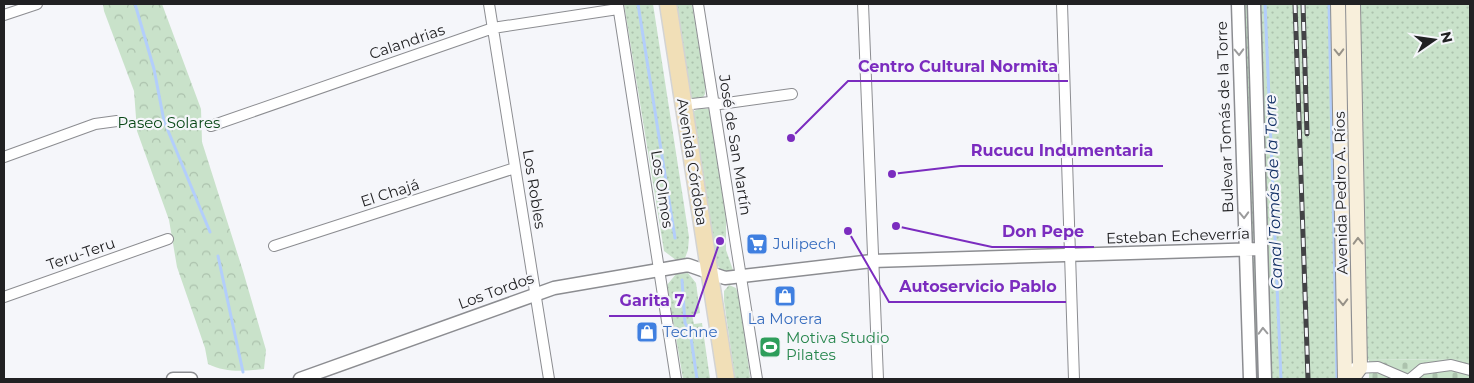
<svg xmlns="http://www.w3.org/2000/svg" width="1474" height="383" font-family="Montserrat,sans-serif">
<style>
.grass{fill:url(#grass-dots)}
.cemetery{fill:url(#cemetery-stones)}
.park{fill:url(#park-crowns)}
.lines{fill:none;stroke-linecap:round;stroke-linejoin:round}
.stream{stroke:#b3cefb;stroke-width:3}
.minor-casing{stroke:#8c8d91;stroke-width:12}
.tertiary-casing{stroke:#8c8d91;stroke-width:15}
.secondary-casing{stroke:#8c8d91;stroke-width:16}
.primary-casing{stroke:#d3d3d3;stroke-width:19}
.minor{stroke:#fff;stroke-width:10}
.tertiary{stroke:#fff;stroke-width:12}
.secondary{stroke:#f8efdb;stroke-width:14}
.primary{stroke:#f1dfb7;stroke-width:16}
.rail-casing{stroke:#434346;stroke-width:5}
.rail{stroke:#f5f6fa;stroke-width:3;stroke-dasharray:9;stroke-linecap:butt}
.oneway{stroke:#9b9b9c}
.oneway2{stroke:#979288}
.labels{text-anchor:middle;stroke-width:4.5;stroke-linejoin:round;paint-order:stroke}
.street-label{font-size:15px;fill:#212123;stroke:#f5f6fa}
.park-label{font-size:15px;fill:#084716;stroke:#f5f6fa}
.shop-label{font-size:15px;fill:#366cbe;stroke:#f5f6fa;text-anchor:start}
.leisure-label{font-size:15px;fill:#27864d;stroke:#f5f6fa;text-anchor:start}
.water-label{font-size:16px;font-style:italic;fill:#133166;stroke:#f5f6fa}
.leader{fill:none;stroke:#7b2cbf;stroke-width:2}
.callout-dot{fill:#7b2cbf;stroke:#f5f6fa;stroke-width:2}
.callout-label{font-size:16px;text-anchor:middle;font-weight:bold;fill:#7b2cbf;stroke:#f5f6fa;stroke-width:4.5;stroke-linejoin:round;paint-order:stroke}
</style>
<defs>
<pattern id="grass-dots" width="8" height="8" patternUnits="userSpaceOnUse" patternTransform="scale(1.25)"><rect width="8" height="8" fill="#c9e2ca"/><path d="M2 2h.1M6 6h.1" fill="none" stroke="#acc2ad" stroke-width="1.8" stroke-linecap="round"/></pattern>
<pattern id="cemetery-stones" width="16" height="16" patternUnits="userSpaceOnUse" patternTransform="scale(1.25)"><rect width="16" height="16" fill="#c9e2ca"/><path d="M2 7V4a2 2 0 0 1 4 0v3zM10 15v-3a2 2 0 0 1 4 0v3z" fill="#acc2ad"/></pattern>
<pattern id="park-crowns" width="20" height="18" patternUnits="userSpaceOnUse" patternTransform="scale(1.25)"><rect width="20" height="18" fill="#c9e2ca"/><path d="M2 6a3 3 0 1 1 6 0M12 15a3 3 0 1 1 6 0" fill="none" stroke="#acc2ad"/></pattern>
</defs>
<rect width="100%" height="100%" fill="#f5f6fa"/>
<path class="grass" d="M624,4H653L689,237L688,250L685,258L676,260L664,251Z
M677,4H692L705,84V94L702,99L694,101L691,97Z
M1242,4H1250L1255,240H1251Z
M1254,4H1470V359L1360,360L1352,379H1265Z
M701,108L709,109L726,219V250L733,270L722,272L717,264L693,115L694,111Z
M1252,257L1257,260L1260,379H1253Z
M688,273L696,283L700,313L692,315L694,324L702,323L710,379H683L667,285L676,274Z
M729,285L736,288L740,300L750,377L749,379H735L724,301V291Z"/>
<path class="cemetery" d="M1470,359V379H1369V360Z"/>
<path class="park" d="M103,4H162L201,109L202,142L243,271L266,350L264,369C245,371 226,373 208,364L205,348L177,267L169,220L137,131L134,91L104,11Z"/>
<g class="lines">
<path class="stream" d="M135,4L154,69L164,121L210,232
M638,4L675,238
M1265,4L1281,379
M1329,4L1337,379
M218,256L243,372
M682,280L685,323L690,331L697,379"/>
<g class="minor-casing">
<path id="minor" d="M489,4L549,379
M698,4L757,379
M863,4L878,379
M1062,4L1074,379
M618,5L676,379
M4,15L37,4
M683,105L710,102L720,104L792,94
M211,126L493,28L618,9
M4,157L95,124L117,121
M274,246L515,168
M4,297L168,239
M1354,368L1378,367L1406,379
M1410,379L1422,369L1451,365L1470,370"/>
</g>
<g class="tertiary-casing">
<path id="tertiary" d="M1238,4L1250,379
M1254,4L1265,379
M173,379H191
M300,379L554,288L688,265L725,278L872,261L1261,249"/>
</g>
<g class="secondary-casing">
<path id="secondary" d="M1338,4L1345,379
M1352,379L1360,368L1353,4"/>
</g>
<g class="primary-casing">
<path id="primary" d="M668,4L726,379"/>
</g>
<use href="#minor" class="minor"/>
<use href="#tertiary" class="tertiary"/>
<use href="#secondary" class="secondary"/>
<use href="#primary" class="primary"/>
<g class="rail-casing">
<path id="rail" d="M1295,4L1308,379
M1303,4L1307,134"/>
</g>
<use href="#rail" class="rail"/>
</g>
<defs><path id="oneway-chevron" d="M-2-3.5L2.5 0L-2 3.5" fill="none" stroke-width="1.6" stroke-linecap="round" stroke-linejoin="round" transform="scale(1.25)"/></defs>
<g class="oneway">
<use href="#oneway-chevron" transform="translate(1239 52) rotate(88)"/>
<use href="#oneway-chevron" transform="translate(1244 215) rotate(88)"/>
<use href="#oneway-chevron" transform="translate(1263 331) rotate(-92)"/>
</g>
<g class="oneway2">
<use href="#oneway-chevron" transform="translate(1339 52) rotate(89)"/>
<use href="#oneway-chevron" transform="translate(1358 241) rotate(-91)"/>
<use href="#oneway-chevron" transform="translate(1343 302) rotate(89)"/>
</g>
<defs>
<g id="supermarket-square" transform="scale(1.125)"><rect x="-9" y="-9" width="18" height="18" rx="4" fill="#3f7fe0" stroke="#f5f6fa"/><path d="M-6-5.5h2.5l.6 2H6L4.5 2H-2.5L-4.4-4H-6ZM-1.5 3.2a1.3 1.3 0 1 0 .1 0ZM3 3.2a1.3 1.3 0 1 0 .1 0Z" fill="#fff"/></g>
<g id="shop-square" transform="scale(1.125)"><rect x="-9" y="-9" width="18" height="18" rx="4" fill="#3f7fe0" stroke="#f5f6fa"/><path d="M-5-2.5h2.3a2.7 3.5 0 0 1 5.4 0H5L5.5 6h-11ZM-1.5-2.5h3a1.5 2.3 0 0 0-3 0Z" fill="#fff"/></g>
<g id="stadium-square" transform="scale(1.125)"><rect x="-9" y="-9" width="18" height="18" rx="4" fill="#2e9e5b" stroke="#f5f6fa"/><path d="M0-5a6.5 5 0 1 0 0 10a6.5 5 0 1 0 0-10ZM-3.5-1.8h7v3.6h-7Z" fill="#fff"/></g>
</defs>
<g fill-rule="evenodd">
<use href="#supermarket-square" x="757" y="244"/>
<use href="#shop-square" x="785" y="296"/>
<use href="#shop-square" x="647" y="332"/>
<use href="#stadium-square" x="770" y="347"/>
</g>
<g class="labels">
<g class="street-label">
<text transform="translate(407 42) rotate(-19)" y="5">Calandrias</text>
<text transform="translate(1225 117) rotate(-92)" y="5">Bulevar Tomás de la Torre</text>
<text transform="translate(735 145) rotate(81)" y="5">José de San Martín</text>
<text transform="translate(692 162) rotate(81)" y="5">Avenida Córdoba</text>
<text transform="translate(534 189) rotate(81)" y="5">Los Robles</text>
<text transform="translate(662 189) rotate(81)" y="5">Los Olmos</text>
<text transform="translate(390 193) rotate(-18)" y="5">El Chajá</text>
<text transform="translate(1341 193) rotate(-91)" y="5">Avenida Pedro A. Ríos</text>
<text transform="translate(1178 236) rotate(-2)" y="5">Esteban Echeverría</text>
<text transform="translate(81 254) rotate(-19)" y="5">Teru-Teru</text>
<text transform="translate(496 291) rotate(-20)" y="5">Los Tordos</text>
</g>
<g class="park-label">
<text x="169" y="128">Paseo Solares</text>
</g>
<g class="shop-label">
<text x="773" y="249">Julipech</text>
<text x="785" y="324" text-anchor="middle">La Morera</text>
<text x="663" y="337">Techne</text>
</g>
<g class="leisure-label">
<text x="786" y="343">Motiva Studio<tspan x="786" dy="17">Pilates</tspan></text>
</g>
<g class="water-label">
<text transform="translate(1273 192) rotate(-92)" y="6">Canal Tomás de la Torre</text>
</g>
</g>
<path class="leader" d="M791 138L848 81H1068M892 174L960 166H1163M896 226L992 247H1094M848 231L889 302H1066M720 241L694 316H609"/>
<g class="callout-dot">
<circle cx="791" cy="138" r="5"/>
<circle cx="892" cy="174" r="5"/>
<circle cx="896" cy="226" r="5"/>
<circle cx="848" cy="231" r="5"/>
<circle cx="720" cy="241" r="5"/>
</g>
<g class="callout-label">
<text x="958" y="72">Centro Cultural Normita</text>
<text x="1062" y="156">Rucucu Indumentaria</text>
<text x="1043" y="237">Don Pepe</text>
<text x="978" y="292">Autoservicio Pablo</text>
<text x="652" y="306">Garita 7</text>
</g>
<rect width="1474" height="383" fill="none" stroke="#212123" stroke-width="10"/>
<g transform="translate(1434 40) rotate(77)" stroke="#f5f6fa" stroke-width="4" paint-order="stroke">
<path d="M0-4L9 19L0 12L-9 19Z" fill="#212123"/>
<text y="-8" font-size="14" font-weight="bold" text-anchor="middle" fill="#212123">N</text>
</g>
</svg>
